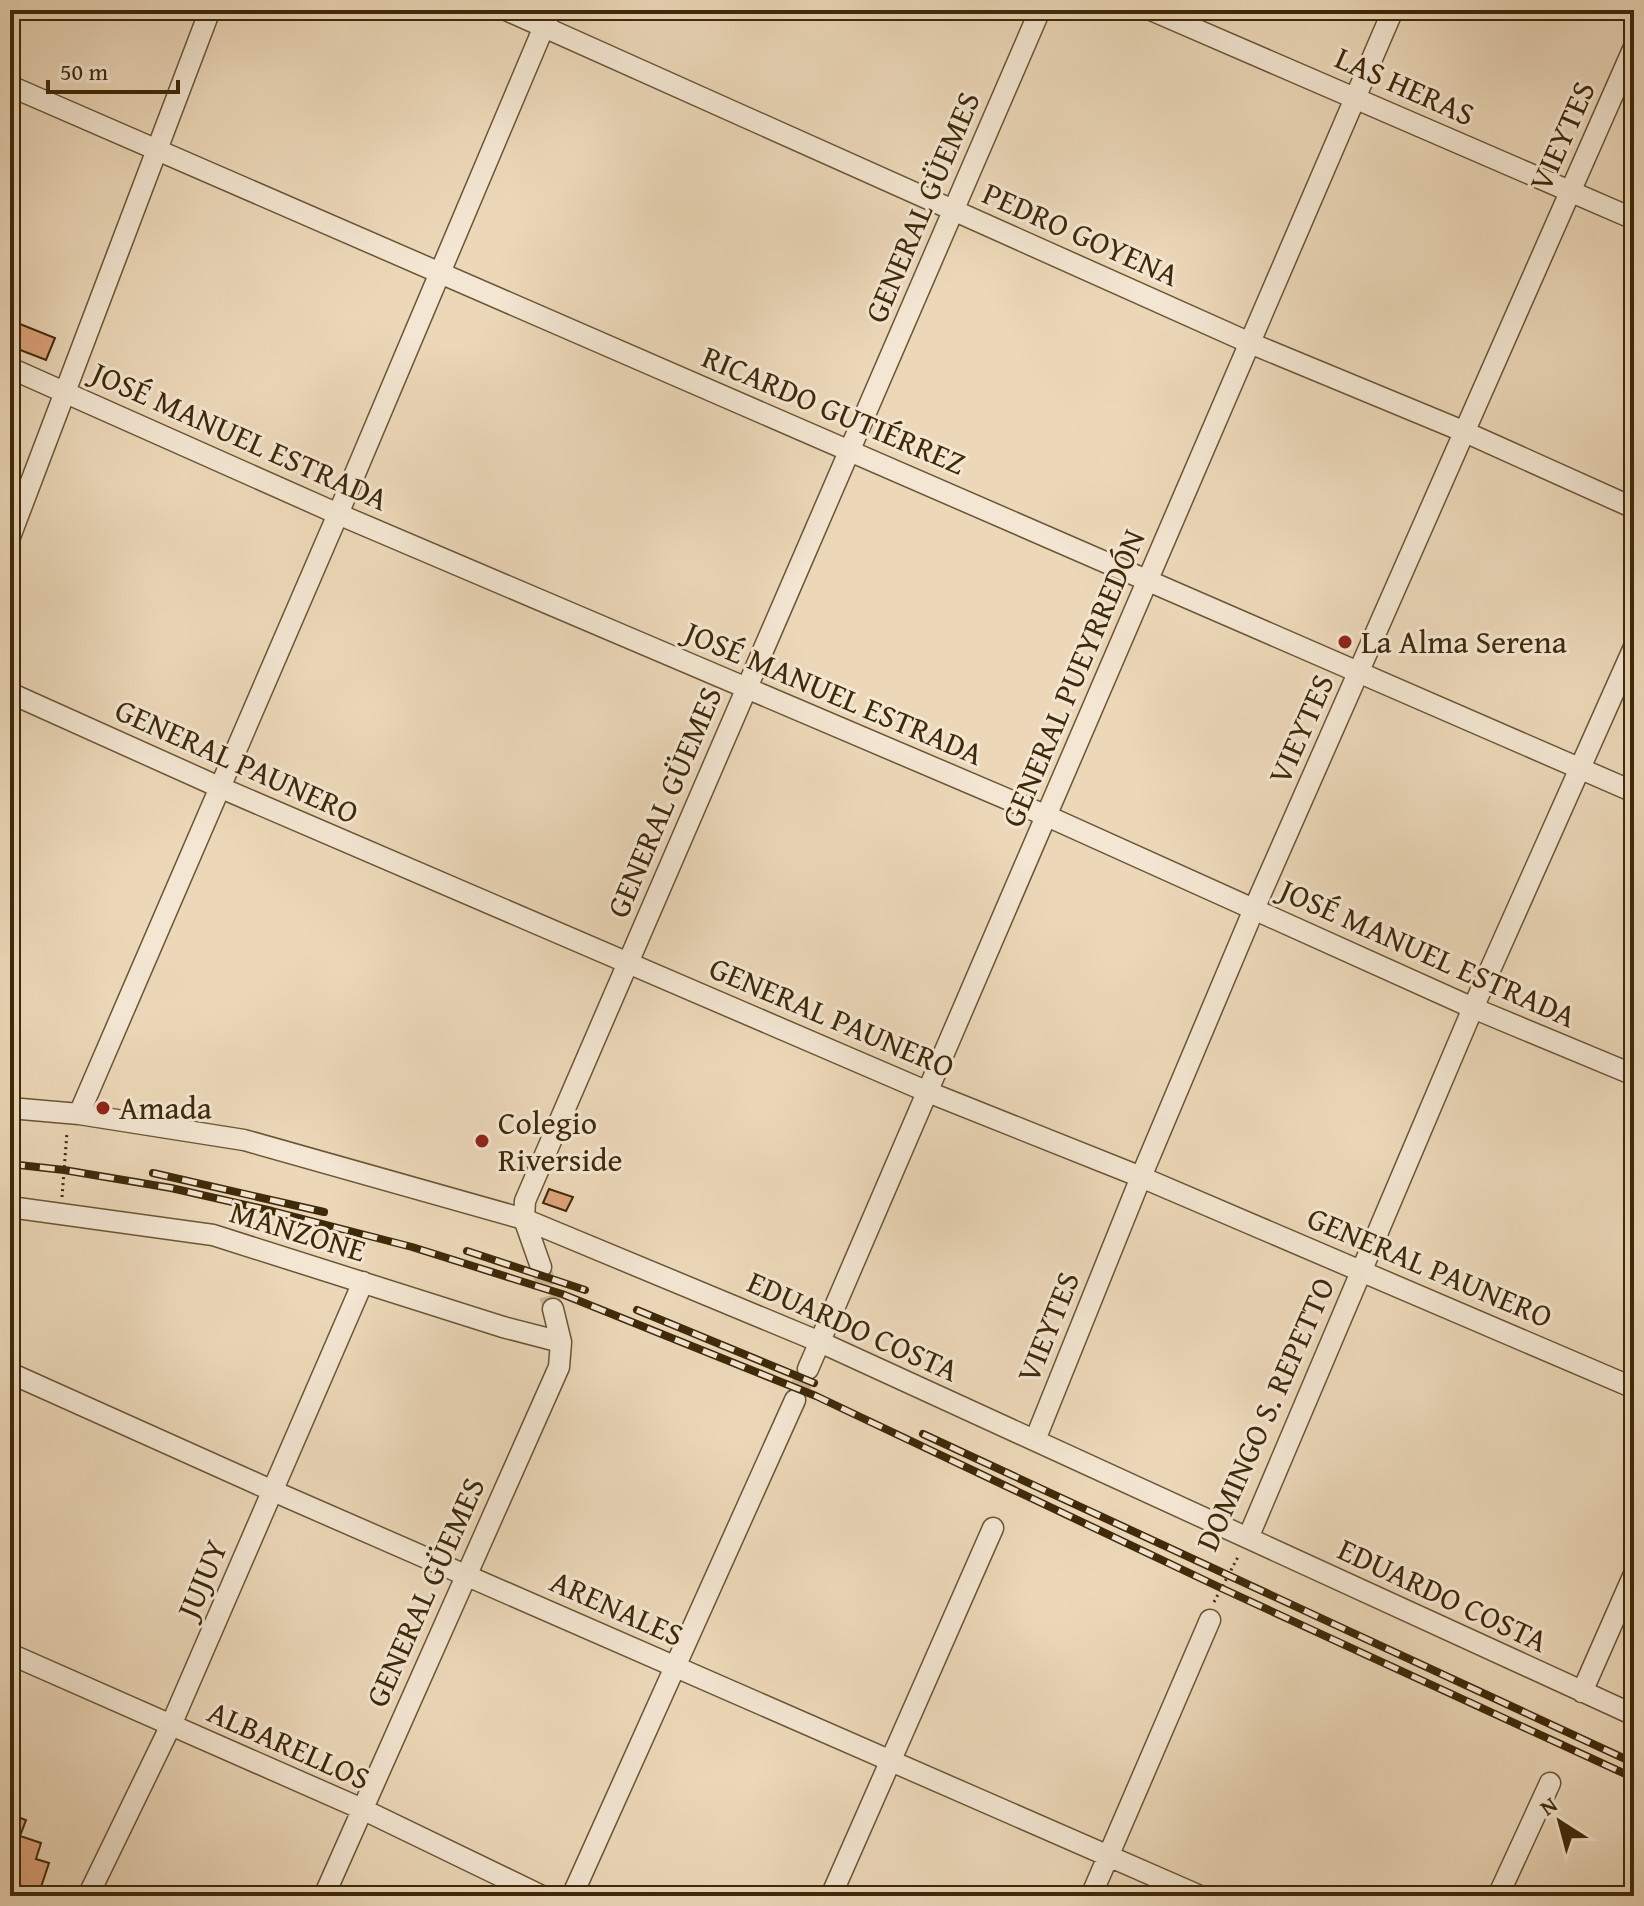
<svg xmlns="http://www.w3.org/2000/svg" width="1644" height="1906" font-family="'Gentium Book Plus',serif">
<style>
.building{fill:#dea37b;stroke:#3e2908;stroke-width:2}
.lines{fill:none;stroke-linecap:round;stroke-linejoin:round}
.street-tunnel{stroke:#c9b596;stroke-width:20;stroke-dasharray:20 10;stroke-linecap:butt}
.street-casing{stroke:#6a5534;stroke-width:23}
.path{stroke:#3e2908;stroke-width:3;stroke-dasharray:2 4;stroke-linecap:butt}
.street{stroke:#f3e6d2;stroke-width:20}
.rail-casing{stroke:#3e2908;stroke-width:8}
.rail{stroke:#f3e6d2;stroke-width:5;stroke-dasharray:15;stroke-linecap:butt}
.poi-dot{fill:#8f2418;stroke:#f3e6d2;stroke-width:3}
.labels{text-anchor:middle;stroke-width:6;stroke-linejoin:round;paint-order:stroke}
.street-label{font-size:32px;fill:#3e2908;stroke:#f3e6d2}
.poi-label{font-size:32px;fill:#3e2908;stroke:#f3e6d2;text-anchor:start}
</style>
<rect width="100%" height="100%" fill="#ecd8b9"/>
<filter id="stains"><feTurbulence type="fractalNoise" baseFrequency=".0025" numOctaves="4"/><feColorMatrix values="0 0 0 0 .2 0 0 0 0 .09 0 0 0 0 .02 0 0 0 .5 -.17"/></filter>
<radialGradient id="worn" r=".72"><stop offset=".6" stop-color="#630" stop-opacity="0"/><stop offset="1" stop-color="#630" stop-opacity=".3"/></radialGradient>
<path class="building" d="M10,320L55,338L46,360L10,346Z
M549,1189L573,1197L566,1211L543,1203Z
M10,1814L26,1820L20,1836L41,1843L36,1859L49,1863L38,1896H10Z"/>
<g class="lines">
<path class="street-tunnel" d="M541,1267L553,1309
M795,1400L808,1369"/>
<g class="street-casing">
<path id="street" d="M506,10L1250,343L1465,432L1634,508
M1151,10L1634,219
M10,86L1634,792
M10,368L338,514L1047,816L1473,1008L1634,1075
M10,537L210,10
M10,693L219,787L928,1092L1141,1177L1634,1388
M10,1108L79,1114L244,1140L524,1219L820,1342L1634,1715
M79,1114L338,514L551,10
M10,1207L213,1235L503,1327L561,1342
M541,1267L524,1219L525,1201L1040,10
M808,1369L1393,10
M10,1373L273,1491L1200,1896
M1035,1440L1141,1177L1254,909L1634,47
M1248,1538L1473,1008L1634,647
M10,1654L362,1809L542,1896
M1582,1692L1634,1574
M88,1896L171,1725L363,1282
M324,1896L559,1367L561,1342L553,1309
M572,1896L795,1400
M831,1896L993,1528
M1091,1896L1210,1620
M1498,1896L1550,1783"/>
</g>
<path class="path" d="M62,1197L67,1132
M1214,1602L1239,1555"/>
<use href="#street" class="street"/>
<g class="rail-casing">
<path id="rail" d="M10,1164L64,1170L171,1188L272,1211L412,1247L562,1294L816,1396L1221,1588L1634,1778
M153,1173L324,1212
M467,1251L585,1290
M637,1310L814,1383
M923,1434L1634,1763"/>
</g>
<use href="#rail" class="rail"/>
</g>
<g class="poi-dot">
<circle cx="1345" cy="642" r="8"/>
<circle cx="103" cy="1108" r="8"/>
<circle cx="482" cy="1141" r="8"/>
</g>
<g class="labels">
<g class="street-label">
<text transform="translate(1405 86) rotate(24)" y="11">LAS HERAS</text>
<text transform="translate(1562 136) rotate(-66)" y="11">VIEYTES</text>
<text transform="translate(922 207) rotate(-67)" y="11">GENERAL GÜEMES</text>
<text transform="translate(1081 234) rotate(24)" y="11">PEDRO GOYENA</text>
<text transform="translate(834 410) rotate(23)" y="11">RICARDO GUTIÉRREZ</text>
<text transform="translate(240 436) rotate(24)" y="11">JOSÉ MANUEL ESTRADA</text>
<text transform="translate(1073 678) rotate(-67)" y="11">GENERAL PUEYRREDÓN</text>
<text transform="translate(834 693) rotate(23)" y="11">JOSÉ MANUEL ESTRADA</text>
<text transform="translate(1301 729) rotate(-66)" y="11">VIEYTES</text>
<text transform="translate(237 761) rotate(24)" y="11">GENERAL PAUNERO</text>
<text transform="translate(664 802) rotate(-67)" y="11">GENERAL GÜEMES</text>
<text transform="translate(1428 953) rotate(24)" y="11">JOSÉ MANUEL ESTRADA</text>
<text transform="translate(832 1017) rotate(23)" y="11">GENERAL PAUNERO</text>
<text transform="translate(298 1231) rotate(17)" y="11">MANZONE</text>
<text transform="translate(1430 1267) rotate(23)" y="11">GENERAL PAUNERO</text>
<text transform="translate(853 1326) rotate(24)" y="11">EDUARDO COSTA</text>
<text transform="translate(1048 1327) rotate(-68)" y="11">VIEYTES</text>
<text transform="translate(1265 1414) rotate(-66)" y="11">DOMINGO S. REPETTO</text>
<text transform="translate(202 1579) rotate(-67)" y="11">JUJUY</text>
<text transform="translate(425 1592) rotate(-66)" y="11">GENERAL GÜEMES</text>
<text transform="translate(1443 1595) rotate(25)" y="11">EDUARDO COSTA</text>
<text transform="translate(617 1608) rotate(24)" y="11">ARENALES</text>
<text transform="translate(289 1745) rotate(24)" y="11">ALBARELLOS</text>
</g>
<g class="poi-label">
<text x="1361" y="653">La Alma Serena</text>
<text x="119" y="1119">Amada</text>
<text x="498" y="1134">Colegio<tspan x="498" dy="37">Riverside</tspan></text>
</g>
</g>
<rect width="1644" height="1906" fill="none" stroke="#ecd8b9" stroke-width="40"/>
<rect x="12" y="12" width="1620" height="1882" fill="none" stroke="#3e2908" stroke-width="4"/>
<rect x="20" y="20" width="1604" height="1866" fill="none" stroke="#3e2908" stroke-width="2"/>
<g transform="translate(1560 1822) rotate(324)" stroke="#f3e6d2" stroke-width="6" paint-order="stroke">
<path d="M0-6L14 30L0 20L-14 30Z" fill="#3e2908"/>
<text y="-12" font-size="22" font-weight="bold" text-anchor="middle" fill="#3e2908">N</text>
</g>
<path d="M48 80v12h130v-12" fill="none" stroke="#3e2908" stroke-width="4"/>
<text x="60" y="80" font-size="24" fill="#3e2908" stroke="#f3e6d2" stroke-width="6" paint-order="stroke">50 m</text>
<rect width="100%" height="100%" filter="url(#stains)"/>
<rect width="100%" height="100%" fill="url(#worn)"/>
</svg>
